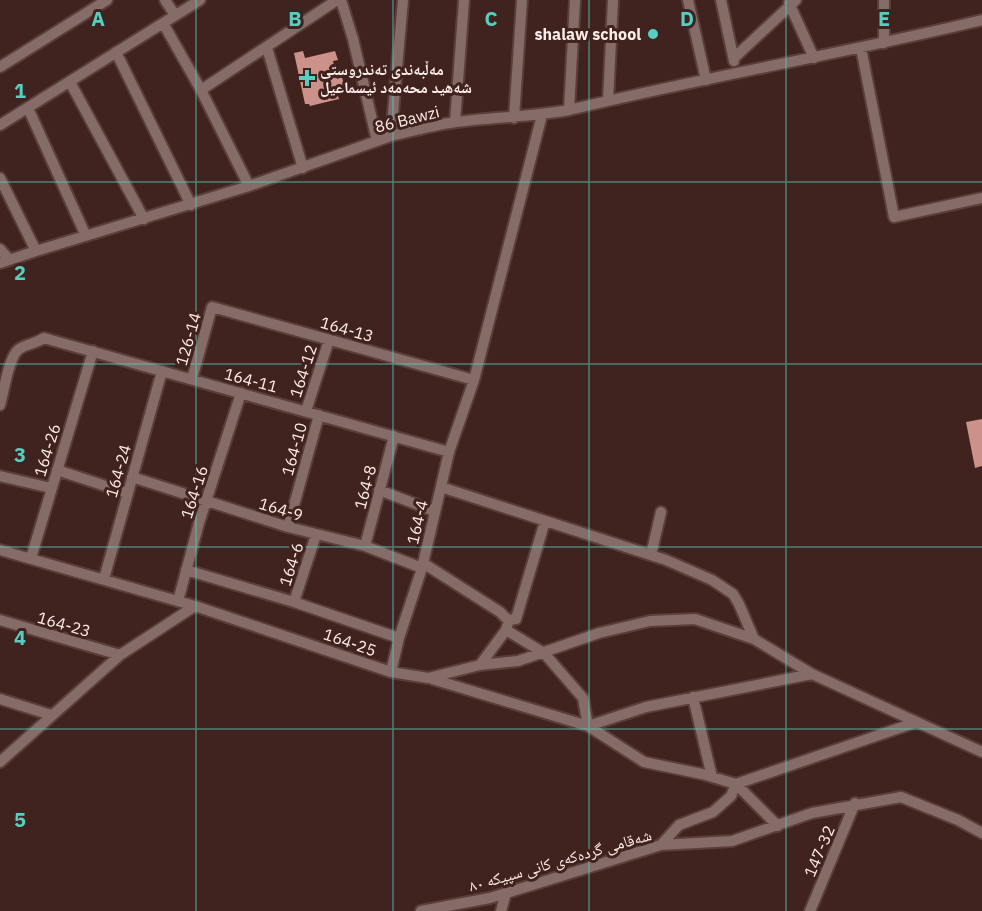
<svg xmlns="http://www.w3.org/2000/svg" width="982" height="911" font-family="'IBM Plex Sans','Noto Naskh Arabic',sans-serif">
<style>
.building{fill:#cc9188}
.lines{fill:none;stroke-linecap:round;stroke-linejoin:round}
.minor-casing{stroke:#5a3e3b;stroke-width:14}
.minor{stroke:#856c68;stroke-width:10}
.grid{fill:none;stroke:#57cec2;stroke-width:1.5;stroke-opacity:0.55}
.poi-dot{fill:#57cec2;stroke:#40221e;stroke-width:2}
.labels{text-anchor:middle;stroke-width:6;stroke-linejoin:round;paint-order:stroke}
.poi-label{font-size:16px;font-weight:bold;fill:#fdecea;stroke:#40221e;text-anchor:end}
.street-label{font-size:16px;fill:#fdecea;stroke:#40221e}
.grid-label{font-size:20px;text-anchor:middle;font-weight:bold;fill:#57cec2;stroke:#40221e;stroke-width:6;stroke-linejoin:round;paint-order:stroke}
</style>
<rect width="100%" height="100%" fill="#40221e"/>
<path class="building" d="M303,51L305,58L335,51L338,60L333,61L337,79L342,77L344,85L347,84L349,93L338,96L339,99L310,106L309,104H305L294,53Z
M982,419V466L975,468L966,422Z"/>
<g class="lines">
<g class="minor-casing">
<path id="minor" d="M165,0L175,15
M341,0L353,39L377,141
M688,0L706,80
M721,0L734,61
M884,0V43
M789,3L814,58
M163,23L201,90L249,186
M267,48L303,168
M861,48L894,217L982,198
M116,52L191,205
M734,58L796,0
M0,67L107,0
M70,82L144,219
M201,90L337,0
M608,101L613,0
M28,108L86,236
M569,110L575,0
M514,118L522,0
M455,122L464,0
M0,125L200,0
M391,136L403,0
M0,178L36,251L249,186L391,136C412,131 434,125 456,122C493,117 531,117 569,110C706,77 845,53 982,20
M0,249L9,259
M0,263L36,251
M192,379L212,307L474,380
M0,405C4,392 8,359 18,350C23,345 35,344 44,338L449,452
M306,411L329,340
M57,470L127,493
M0,476L51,488
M132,477L288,527L365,546L422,568
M441,487L666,560L712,580L733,594L739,604L754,639
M379,490L434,511
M288,527L319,415
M365,546L394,436
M0,550L195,606L391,672L428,678L480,665L518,661L599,633L650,621L695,619L754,639L812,674L982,752
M651,555L661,512
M31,558L93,351
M423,563L500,612L508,620L516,619L545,521
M186,570L294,602L399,638
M104,579L162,371
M178,601L199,523L241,393
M294,602L316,535
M0,620L120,655
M506,630L544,653L583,698L588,726L646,707L812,674
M480,665L506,630L508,623
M391,672L399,638L422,568L449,452L474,380L542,115
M432,679L588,726L644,762L702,774L736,784L778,826
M693,697L712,777
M0,699L51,715
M0,762L120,655L195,606
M661,845L679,825L713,812L731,796L736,784L917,722
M421,911L490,898L661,845L732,841L812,813L901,797L958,820L982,833
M501,911L506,893
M810,911L855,803"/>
</g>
<use href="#minor" class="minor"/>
</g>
<path class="grid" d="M196,0V911M393,0V911M589,0V911M786,0V911M0,182H982M0,364H982M0,547H982M0,729H982"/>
<g class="poi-dot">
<circle cx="653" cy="34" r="6"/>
<path d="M304 69h6v6h6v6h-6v6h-6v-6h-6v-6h6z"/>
</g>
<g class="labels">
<g class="poi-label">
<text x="641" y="40">shalaw school</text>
<text x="320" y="75" text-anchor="start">مەڵبەندی تەندروستی<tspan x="320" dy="18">شەهید محەمەد ئیسماعیل</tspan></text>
</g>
<g class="street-label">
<text transform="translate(407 119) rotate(-14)" y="6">86 Bawzi</text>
<text transform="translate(347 329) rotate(16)" y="6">164-13</text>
<text transform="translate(188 339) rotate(-74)" y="6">126-14</text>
<text transform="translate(303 371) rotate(-72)" y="6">164-12</text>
<text transform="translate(251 380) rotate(15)" y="6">164-11</text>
<text transform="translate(294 449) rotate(-74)" y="6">164-10</text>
<text transform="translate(47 450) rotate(-73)" y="6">164-26</text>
<text transform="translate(118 471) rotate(-74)" y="6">164-24</text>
<text transform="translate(365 487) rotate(-75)" y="6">164-8</text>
<text transform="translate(194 492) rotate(-72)" y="6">164-16</text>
<text transform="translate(281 509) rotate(17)" y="6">164-9</text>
<text transform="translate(417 522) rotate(-77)" y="6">164-4</text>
<text transform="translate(291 564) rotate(-72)" y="6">164-6</text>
<text transform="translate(64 624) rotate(16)" y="6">164-23</text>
<text transform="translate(350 642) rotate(19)" y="6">164-25</text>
<text transform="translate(819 851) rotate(-67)" y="6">147-32</text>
<text transform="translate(560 860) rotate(-16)" y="6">شەقامی گردەکەی کانی سپیکە ٨٠</text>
</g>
</g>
<g class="grid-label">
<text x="98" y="26">A</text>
<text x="295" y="26">B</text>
<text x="491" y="26">C</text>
<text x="687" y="26">D</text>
<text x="884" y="26">E</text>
<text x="20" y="98">1</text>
<text x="20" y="280">2</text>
<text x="20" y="462">3</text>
<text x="20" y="645">4</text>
<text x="20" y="827">5</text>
</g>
</svg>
